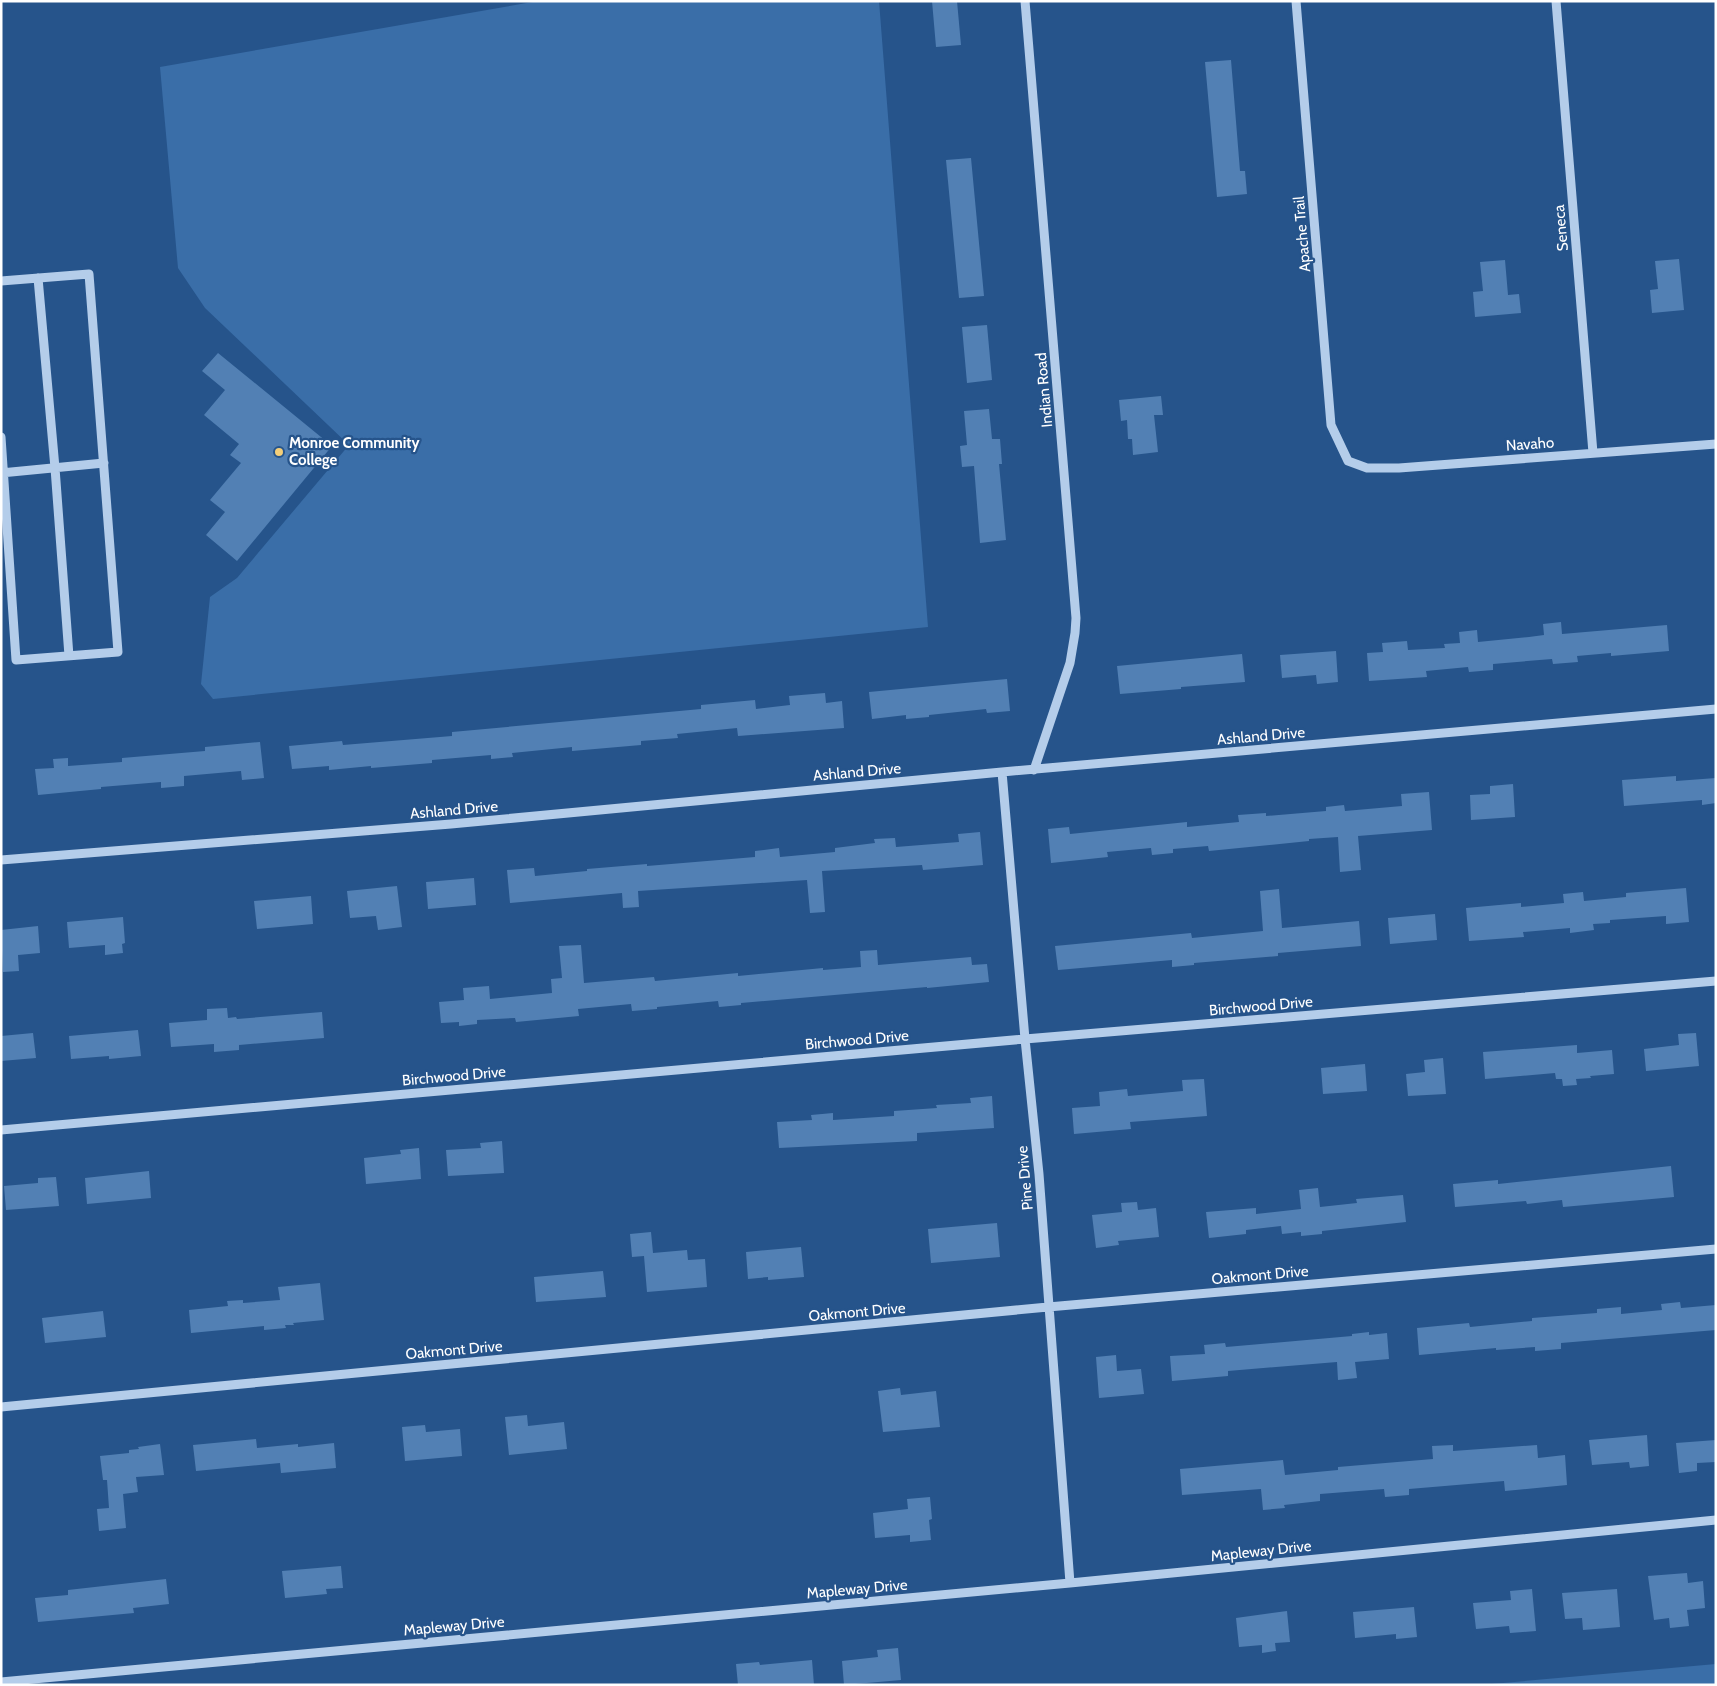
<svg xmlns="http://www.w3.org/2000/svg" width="1717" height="1686" font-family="Cabin,sans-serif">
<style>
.green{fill:#3a6ea8}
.building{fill:#5280b4}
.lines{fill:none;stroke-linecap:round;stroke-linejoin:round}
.minor{stroke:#b4cdea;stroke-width:9}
.poi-dot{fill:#f3ce79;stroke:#26548b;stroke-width:2}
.labels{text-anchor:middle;stroke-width:4.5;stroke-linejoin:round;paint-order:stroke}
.street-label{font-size:15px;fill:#fff;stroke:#26548b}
.poi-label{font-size:15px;font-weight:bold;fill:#fff;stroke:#26548b;text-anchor:start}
</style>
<rect width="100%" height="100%" fill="#26548b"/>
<path class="green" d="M538,1H879L928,627L213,699L201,684L210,597L237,578L349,445L205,308L178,268L160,67Z
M1716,1664V1685H1480Z"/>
<path class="building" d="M932,1H957L961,45L936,47Z
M1231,60L1240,171H1245L1247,194L1217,197L1205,62Z
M971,158L984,296L959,298L946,160Z
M1679,259L1684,310L1652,313L1650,290L1658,289L1655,261Z
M1505,260L1508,295L1519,294L1521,313L1475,317L1473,292L1483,291L1480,262Z
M987,325L992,380L967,383L962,327Z
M218,353L332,446L237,561L206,535L225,512L210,500L241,463L230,455L239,444L204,415L225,390L202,371Z
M1161,396L1163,415H1154L1158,452L1133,455L1132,439H1128L1127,420L1121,421L1119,400Z
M989,409L992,439H1000L1002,464H999L1006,540L980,543L974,466L962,467L960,446L967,445L964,411Z
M1561,622L1562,634L1667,625L1669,651L1611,656V653L1577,656L1578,662L1553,664L1552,659L1493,664V670L1469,672L1468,667L1426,671L1427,677L1369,681L1367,653L1383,652L1382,643L1407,641L1408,650L1445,648L1444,644L1460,643L1459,632L1477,630L1478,642L1529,637L1544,635L1543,624Z
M1336,651L1338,682L1317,684L1316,675L1282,678L1280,655Z
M1242,654L1245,682L1181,687V689L1120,694L1117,666Z
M1007,679L1010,711L987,713L986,709L929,715V717L906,719V715L872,719L869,692Z
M825,693L826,703L842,701L844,728L738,736L737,728L677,734L678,738L641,741V745L572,751V747L512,753L513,757L491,759V755L432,760V763L371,768V766L329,770V766L292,769L289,746L342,741L343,745L452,736V732L701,709V705L755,700L756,709L790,705L789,696Z
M260,742L264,778L242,780L241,771L184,776V786L161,788V782L101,787V789L38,795L35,769L54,768L53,759L68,758V766L122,762V758L205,751V747Z
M1676,776V781L1716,778V803L1702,805V800L1624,806L1622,780Z
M1513,784L1515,817L1471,820L1470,795L1490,794V786Z
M1429,792L1432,830L1358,836L1361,870L1340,872L1338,837L1309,839V841L1209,851L1208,846L1173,849V853L1152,855L1151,848L1107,852L1108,857L1051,863L1048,829L1069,827L1070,834L1187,822V827L1239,822L1238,815L1266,813V816L1326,811V807L1344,805L1345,811L1402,806L1401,794Z
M980,832L983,865L923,870L922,865L822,871L825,912L810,913L807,880L638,891L639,907L623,908L622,893L510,903L507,870L534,868L535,876L587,871V869L647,864V866L755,857V851L779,848L780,857L835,852V848L875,843L874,839L895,838L896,847L959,842L958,834Z
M474,878L476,905L428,909L426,882Z
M397,886L402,927L378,930L376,916L350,918L347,891Z
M1686,888L1689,922L1666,924V916L1610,920V923L1593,924L1594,930L1570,933V928L1523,932L1524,937L1469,941L1466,908L1521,903V907L1564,903L1563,894L1583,892L1584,901L1626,897V893Z
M1279,889L1282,928L1359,921L1361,946L1278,953V956L1194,963V965L1172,967V960L1058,970L1055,946L1191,933L1192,938L1263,931L1260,891Z
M311,896L313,924L257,929L254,901Z
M1435,914L1437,940L1390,944L1388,918Z
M123,917L125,943L122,944L123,953L105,955V945L69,948L67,922Z
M38,926L40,953L18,955L19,971L3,972L1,930Z
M581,945L584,983L654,977L655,981L738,973V976L823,968V970L861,967L860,951L877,950L878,965L971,957L972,965L987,964L989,982L927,988V987L741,1003V1005L719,1007L718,1001L657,1007V1009L632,1011L631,1004L578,1009L579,1016L516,1022L515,1018L477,1020V1024L459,1026V1022L441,1023L439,1002L464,1000L463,988L489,986L490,999L552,993L551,979L562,978L559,946Z
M227,1008L228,1018L236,1017L237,1019L322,1012L324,1038L239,1045V1050L214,1052V1044L171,1047L169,1023L207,1020V1009Z
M138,1030L141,1056L109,1059V1056L71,1059L69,1036Z
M33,1033L36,1058L1,1061V1036Z
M1696,1033L1699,1066L1646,1071L1644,1049L1679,1045L1678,1034Z
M1577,1045V1053L1612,1050L1614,1074L1590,1076L1591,1078L1576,1079L1577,1085L1563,1086L1562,1079H1556L1555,1073L1485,1079L1483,1052Z
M1443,1058L1446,1094L1408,1096L1406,1074L1425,1072L1424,1060Z
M1365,1064L1367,1091L1323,1094L1321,1068Z
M1204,1079L1207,1116L1130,1122L1131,1129L1074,1134L1072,1108L1100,1106L1099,1092L1127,1089L1128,1096L1183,1091L1182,1080Z
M992,1096L994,1128L917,1133V1141L779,1148L777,1122L812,1120L811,1115L833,1113V1120L894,1116V1111L937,1108L936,1105L971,1103L970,1098Z
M502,1141L504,1173L448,1176L446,1150L481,1148L480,1143Z
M419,1148L421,1179L366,1184L364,1158L401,1154L400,1150Z
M1671,1166L1674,1197L1563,1207L1562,1200L1527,1204L1526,1201L1455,1207L1453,1184L1498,1180V1184Z
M149,1171L151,1198L87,1204L85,1178Z
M56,1177L59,1206L6,1210L4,1186L38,1183V1178Z
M1318,1188L1320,1207L1357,1203L1356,1199L1403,1195L1406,1222L1322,1231V1234L1301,1236V1232L1282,1234L1281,1226L1246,1230V1234L1209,1238L1206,1212L1256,1208V1214L1301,1209L1299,1190Z
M1137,1202L1138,1210L1156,1208L1159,1237L1118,1241L1119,1245L1096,1248L1092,1215L1122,1212L1121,1203Z
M997,1223L1000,1257L931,1263L928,1229Z
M651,1232L653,1253L687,1250L688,1260L705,1259L707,1287L647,1292L644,1256L632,1257L630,1234Z
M801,1247L804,1277L768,1280V1277L748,1279L746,1252Z
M603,1271L606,1297L536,1302L534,1277Z
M320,1283L324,1320L293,1323L294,1325H285L286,1328L264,1330V1326L191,1333L189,1310L228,1306L227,1301L243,1300V1303L280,1300L278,1287Z
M1680,1302L1681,1308L1716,1305V1330L1561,1343V1349L1535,1351V1347L1496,1350V1348L1419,1355L1417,1328L1469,1323L1470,1327L1532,1321V1318L1597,1313V1309L1621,1307V1314L1662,1310L1661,1304Z
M103,1311L106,1337L45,1343L42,1318Z
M1369,1332V1335L1387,1333L1389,1359L1355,1362L1357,1378L1338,1380L1337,1362L1228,1371V1376L1172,1381L1170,1356L1205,1354L1204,1345L1225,1343L1226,1347L1352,1336V1334Z
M1116,1355L1117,1371L1141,1369L1144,1394L1099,1398L1096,1357Z
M900,1388L901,1395L936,1391L940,1427L883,1432L878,1391Z
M527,1415L528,1426L564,1422L567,1449L509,1455L505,1417Z
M425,1425L426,1432L460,1429L462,1456L405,1461L402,1427Z
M1647,1435L1649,1466L1630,1468L1629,1462L1592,1465L1589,1440Z
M256,1439L257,1448L298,1444V1447L334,1443L336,1468L281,1473L280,1463L196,1471L193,1445Z
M1716,1440V1462L1697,1463V1471L1679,1473L1676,1443Z
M160,1444L164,1475L136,1477L138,1492L123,1494L126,1528L99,1531L97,1509L109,1508L107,1480H103L100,1456L129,1453V1450L139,1449L138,1447Z
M1453,1445V1451L1537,1445L1538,1458L1565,1455L1567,1485L1505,1491L1504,1481L1409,1489V1495L1385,1497L1384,1489L1320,1494V1501L1284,1505L1285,1508L1263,1510L1261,1489L1182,1495L1180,1469L1283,1460L1285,1475L1338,1470V1467L1433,1459L1432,1446Z
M930,1497L932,1519L929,1520L931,1540L910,1542V1535L875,1538L873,1513L908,1509L907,1499Z
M341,1566L343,1588L326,1589L327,1594L285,1598L282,1571Z
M1687,1573L1688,1583L1703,1581L1705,1608L1687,1610L1689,1626L1670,1628L1669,1618L1654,1620L1648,1576Z
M166,1579L169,1604L133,1608L134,1613L38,1622L35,1598L68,1595V1590Z
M1532,1589L1536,1631L1510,1633L1509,1626L1476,1629L1473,1603L1511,1600L1510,1591Z
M1617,1589L1620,1627L1583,1630L1582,1618L1565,1619L1562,1593Z
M1414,1607L1417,1637L1396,1639V1634L1355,1638L1353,1612Z
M1287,1611L1290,1642L1275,1643L1276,1651L1262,1653V1645L1239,1647L1236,1618Z
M898,1648L901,1680L844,1685L842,1661L878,1657L877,1650Z
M812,1660L814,1685H738L736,1664L759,1662L760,1665Z"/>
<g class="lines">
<path class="minor" d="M1025,1L1076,618L1075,633L1070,663L1034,770
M1296,1L1331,425L1348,461L1367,468H1399L1716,444
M1556,1L1593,453
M38,278L55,468L69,656
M1,281L89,274L118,652L16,660L1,437
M1,473L104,463
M1002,772L1025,1039L1039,1174L1070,1583
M1,860L451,824L1002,772L1716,709
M1,1130L1025,1039L1716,981
M1,1407L1048,1307L1716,1249
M1,1682L1070,1583L1716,1520"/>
</g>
<circle class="poi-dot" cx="279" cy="452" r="5"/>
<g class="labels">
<g class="street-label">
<text transform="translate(1561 228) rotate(-95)" y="5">Seneca</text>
<text transform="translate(1302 234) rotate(-95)" y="5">Apache Trail</text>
<text transform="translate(1044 390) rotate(-95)" y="5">Indian Road</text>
<text transform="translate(1530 444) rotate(-4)" y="5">Navaho</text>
<text transform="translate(1261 736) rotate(-5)" y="5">Ashland Drive</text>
<text transform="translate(857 772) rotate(-5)" y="5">Ashland Drive</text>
<text transform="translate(454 810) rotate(-5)" y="5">Ashland Drive</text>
<text transform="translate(1261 1006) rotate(-5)" y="5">Birchwood Drive</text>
<text transform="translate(857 1040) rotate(-5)" y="5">Birchwood Drive</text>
<text transform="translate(454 1076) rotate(-5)" y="5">Birchwood Drive</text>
<text transform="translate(1025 1178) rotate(-95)" y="5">Pine Drive</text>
<text transform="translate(1260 1275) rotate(-5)" y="5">Oakmont Drive</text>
<text transform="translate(857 1312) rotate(-5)" y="5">Oakmont Drive</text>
<text transform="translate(454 1350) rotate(-5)" y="5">Oakmont Drive</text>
<text transform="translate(1261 1551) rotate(-6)" y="5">Mapleway Drive</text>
<text transform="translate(857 1589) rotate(-5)" y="5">Mapleway Drive</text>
<text transform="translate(454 1626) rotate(-5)" y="5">Mapleway Drive</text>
</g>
<g class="poi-label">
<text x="289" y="448">Monroe Community<tspan x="289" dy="17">College</tspan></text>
</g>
</g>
<rect width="1717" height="1686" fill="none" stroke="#ffffff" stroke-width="5"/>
</svg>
